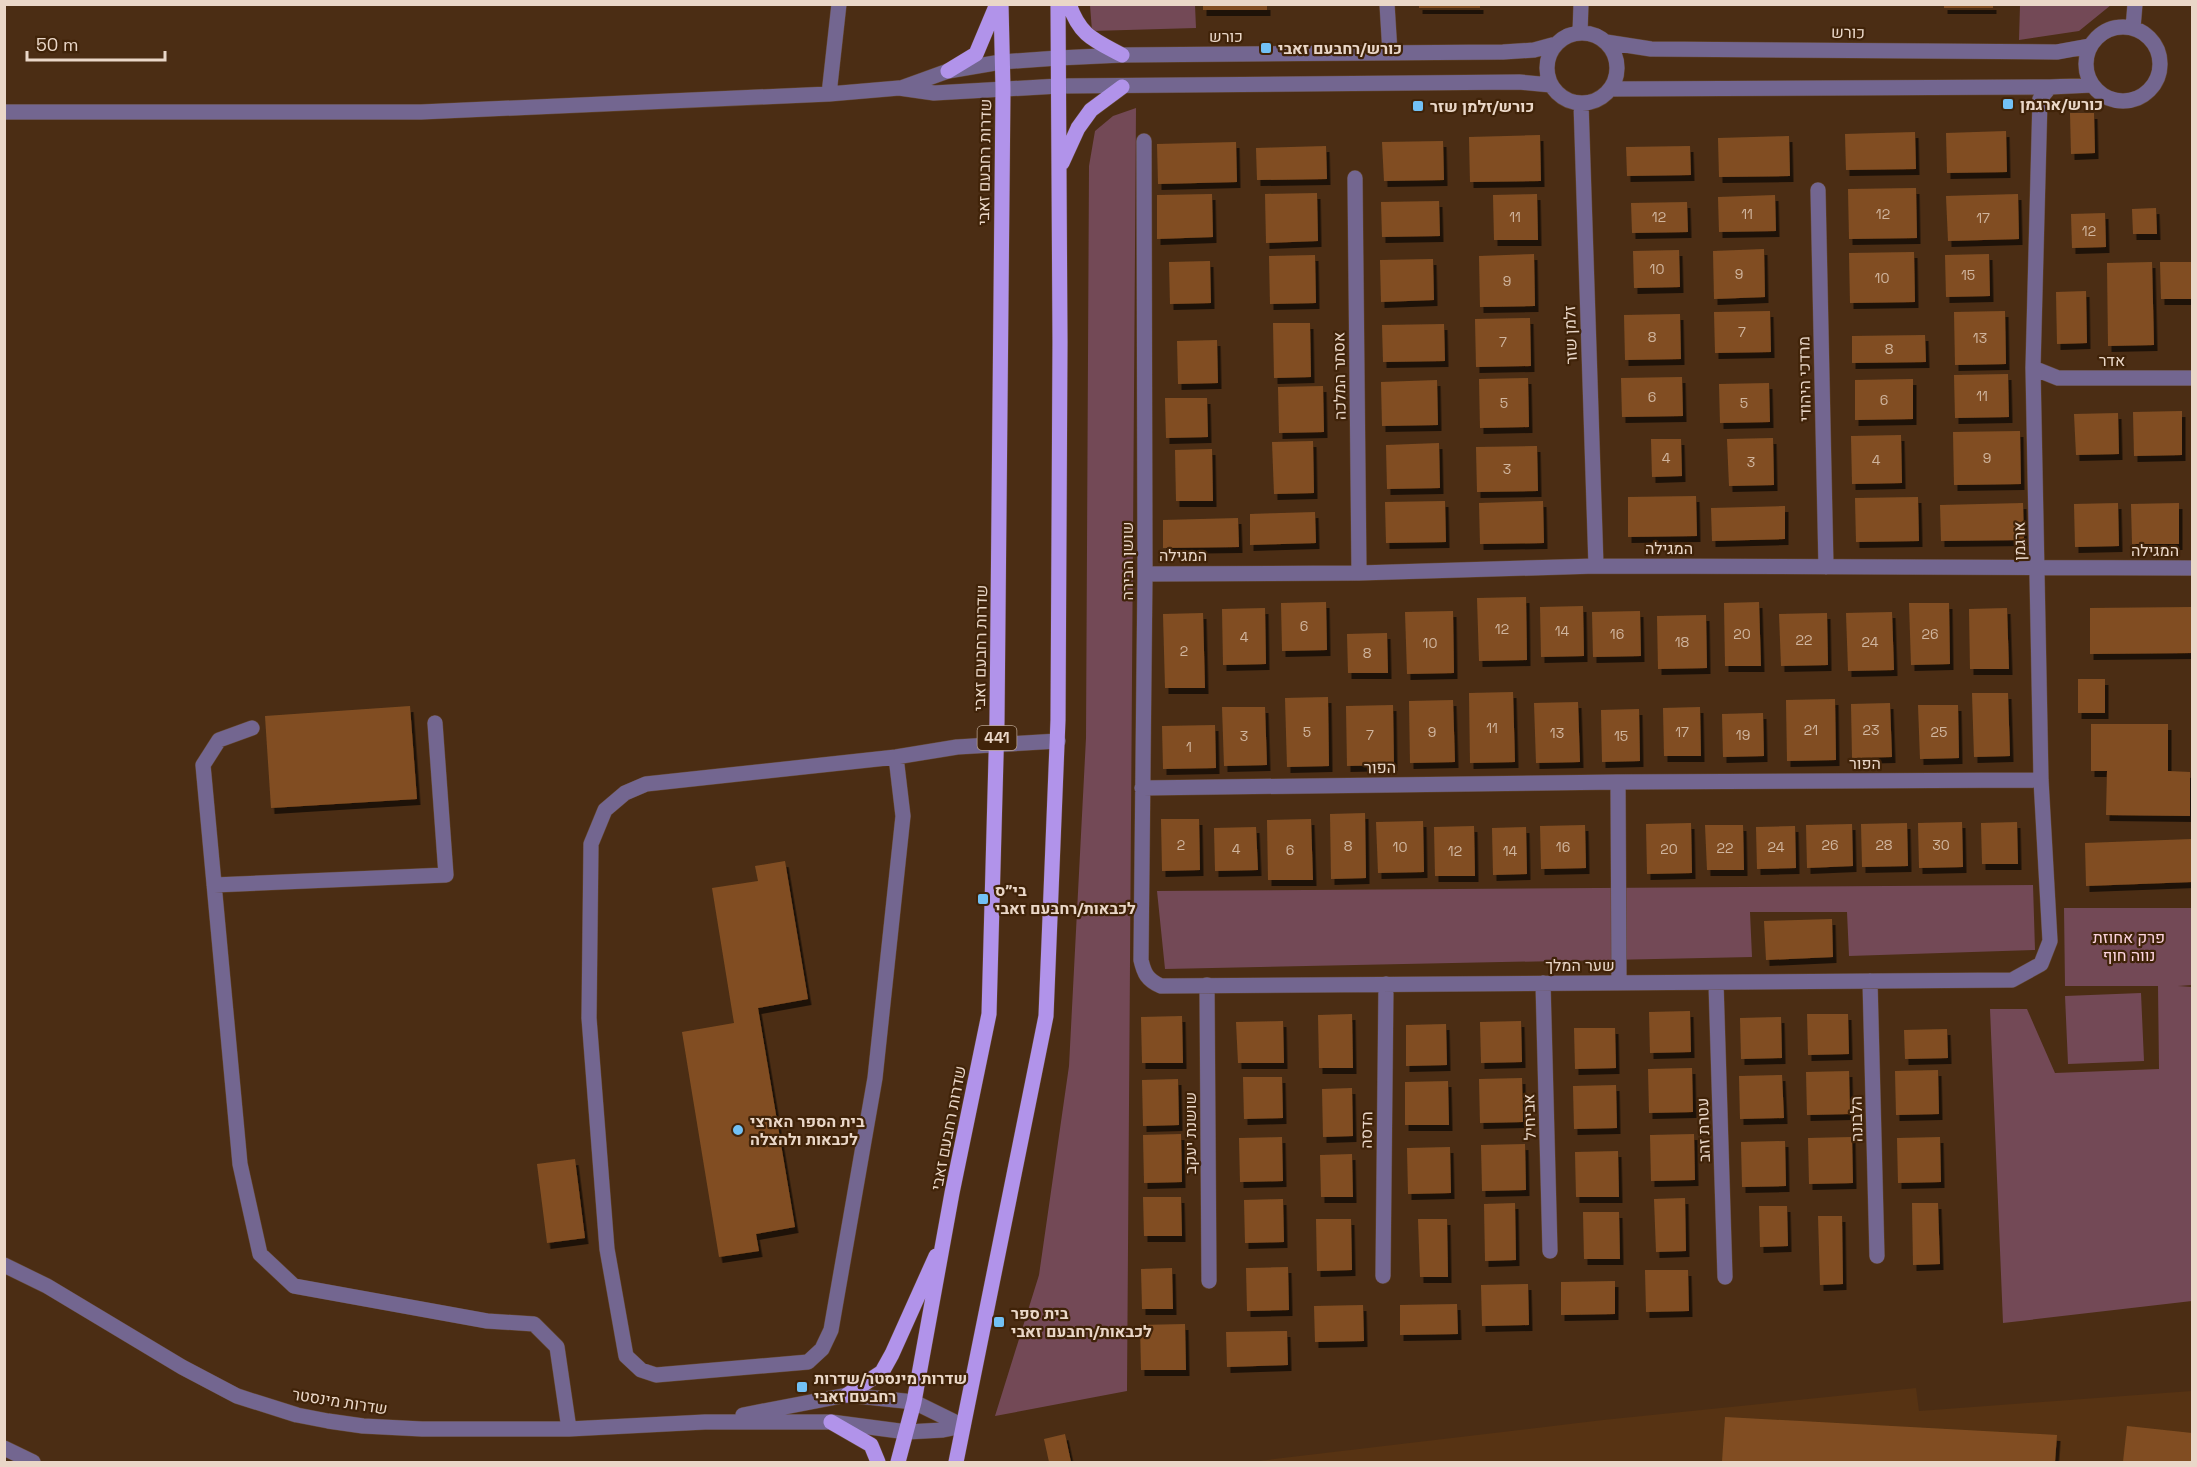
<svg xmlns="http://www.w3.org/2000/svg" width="2197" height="1467" font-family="'Space Grotesk',Heebo,sans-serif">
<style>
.built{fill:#573313}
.green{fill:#734956}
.building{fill:#814e22;filter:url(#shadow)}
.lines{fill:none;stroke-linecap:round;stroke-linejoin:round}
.minor-casing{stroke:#644831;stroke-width:16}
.major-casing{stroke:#644831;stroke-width:16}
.minor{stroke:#736690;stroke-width:15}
.major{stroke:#b193ea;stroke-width:15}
.poi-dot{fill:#72c1f5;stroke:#402309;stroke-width:2}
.labels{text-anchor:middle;stroke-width:4.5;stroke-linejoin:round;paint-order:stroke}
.number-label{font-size:14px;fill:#d0b59e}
.shield{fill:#402309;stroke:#b7a18f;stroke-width:1.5}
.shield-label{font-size:15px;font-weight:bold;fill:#ead7c8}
.street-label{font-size:16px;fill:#ead7c8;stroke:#402309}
.poi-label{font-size:16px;font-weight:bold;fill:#ead7c8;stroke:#402309;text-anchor:start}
.park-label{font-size:16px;fill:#fdd4e0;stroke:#402309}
</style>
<defs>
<filter id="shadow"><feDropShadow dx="3.5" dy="6" stdDeviation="0" flood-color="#0009"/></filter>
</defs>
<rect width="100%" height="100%" fill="#4b2d14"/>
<path class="built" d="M1916,1388L1919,1411L2192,1391V1462H1250L1603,1420Z"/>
<path class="green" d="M1090,5H1195L1196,28L1092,31Z
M2020,5V4L2111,5L2079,31L2019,40Z
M1136,108L1127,1391L995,1416L1039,1275L1069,1066L1086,738L1089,166L1095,131L1113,116Z
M2033,885L2035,950L1849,956L1847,912H1750L1752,957L1165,969L1157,891Z
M2064,908H2192V985L2178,986L2192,987V1301L2003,1323L1990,1009H2027L2055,1073L2159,1069L2158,986H2065Z
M2141,993L2144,1061L2068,1064L2065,996Z"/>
<path class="building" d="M1203,4H1267V10H1203Z
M1419,4H1480V8H1419Z
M1944,4H1993V8H1944Z
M2070,113H2094L2095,153L2071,154Z
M2006,131L2007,172L1947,173L1946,133Z
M1915,132L1916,169L1846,170L1845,134Z
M1540,135L1541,181L1470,182L1469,137Z
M1789,136L1790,176L1719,177L1718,138Z
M1443,141L1444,180L1384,181L1382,142Z
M1236,142L1237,182L1158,184L1157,144Z
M1326,146L1327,179L1257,180L1256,148Z
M1690,146L1691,175L1627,176L1626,147Z
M1916,188L1917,238L1849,239L1848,189Z
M1317,193L1318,241L1266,243L1265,194Z
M1212,194L1213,237L1157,239V195Z
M1537,194L1538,240H1494L1493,195Z
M2018,194L2019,239L1948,241L1946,196Z
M1775,195L1776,231L1719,232L1718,197Z
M1439,201L1440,236L1382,237L1381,202Z
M1687,202L1688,232L1632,233L1631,203Z
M2156,208L2157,234H2133L2132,209Z
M2105,213L2106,247L2072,248L2071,214Z
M1764,249L1765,297L1714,299L1713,251Z
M1679,250L1680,287L1634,288L1633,251Z
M1914,252L1915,302L1850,303L1849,253Z
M1534,254L1535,306L1480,307L1479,256Z
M1989,254L1990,296L1946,297L1945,255Z
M1315,255L1316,303L1270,304L1269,256Z
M1433,259L1434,300L1381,302L1380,260Z
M1210,261L1211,303L1170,304L1169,262Z
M2152,262L2154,345L2108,346L2107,263Z
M2160,262H2192V299H2161Z
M2086,291L2087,343L2057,344L2056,292Z
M1770,311L1771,352L1715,353L1714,312Z
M2005,311L2006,364L1955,365L1954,312Z
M1680,314L1681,359L1625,360L1624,315Z
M1530,318L1531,366L1476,367L1475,319Z
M1273,323H1310L1311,377L1274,378Z
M1444,324L1445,361L1383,362L1382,325Z
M1925,335L1926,362L1852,363V336Z
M1217,340L1218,383L1178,384L1177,341Z
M2008,374L2009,417L1955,418L1954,375Z
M1682,377L1683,416L1622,417L1621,378Z
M1528,378L1529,427L1480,428L1479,379Z
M1913,379V419L1855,420V380Z
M1437,380L1438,425L1382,426L1381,382Z
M1769,383L1770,422L1720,423L1719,384Z
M1323,386L1324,432L1279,433L1278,387Z
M1165,398H1207L1208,437L1166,438Z
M2182,411V455L2134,456L2133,412Z
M2118,413L2119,454L2076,455L2074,414Z
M2020,431L2021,484L1954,485L1953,432Z
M1901,435L1902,483L1852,484L1851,436Z
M1773,438L1774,485L1729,486L1727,439Z
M1651,439H1681L1682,476L1652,477Z
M1313,441L1314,493L1274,494L1272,442Z
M1439,443L1440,488L1387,489L1386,445Z
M1537,446L1538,491L1477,492L1476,447Z
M1212,449L1213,501H1176L1175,450Z
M1696,496L1697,536L1628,537V497Z
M1918,497L1919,541L1856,542L1855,498Z
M1445,501L1446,542L1386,543L1385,502Z
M1543,501L1544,543L1480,544L1479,503Z
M2023,503L2024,540L1941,541L1940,505Z
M2118,503L2119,546L2075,547L2074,504Z
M2179,503V544H2132L2131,504Z
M1785,506V539L1712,541L1711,508Z
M1315,512L1316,543L1250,545V514Z
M1238,518L1239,547L1163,548V520Z
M1526,597L1527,660L1479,661L1477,598Z
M1326,602L1327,650L1282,651L1281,603Z
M1759,602L1761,666H1725L1724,603Z
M1909,603H1949L1950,664L1911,665Z
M1583,606L1584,656L1541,657L1540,607Z
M2192,607V653L2090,654V608Z
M1265,608L1266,664L1223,665L1222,609Z
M2007,608L2009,669H1970L1969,609Z
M1453,611L1454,673L1407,674L1405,612Z
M1640,611L1641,656L1593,657L1592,612Z
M1892,612L1894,670L1848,671L1846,613Z
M1203,613L1205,688H1165L1163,614Z
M1827,613L1828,665L1781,666L1779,614Z
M1706,615L1707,668L1658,669L1657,616Z
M1387,633L1388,673H1348L1347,634Z
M2078,679H2105V713H2078Z
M1513,692L1515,762L1470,763L1469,693Z
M1972,693H2008L2010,756L1974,757Z
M1328,697L1329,766L1287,767L1285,698Z
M1835,699L1836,760L1787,761L1786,700Z
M1453,700L1455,762L1410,763L1409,701Z
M1578,702L1580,762L1536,763L1534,703Z
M1890,703L1892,757L1852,758L1851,704Z
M1393,705L1394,765L1347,766L1346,706Z
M1918,705H1958L1959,758L1920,759Z
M410,706L417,799L271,808L265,716Z
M1222,707H1265L1267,765L1224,766Z
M1700,707L1701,756H1664L1663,708Z
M1639,709L1640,761L1602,762L1601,710Z
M1763,713L1764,756L1723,757L1722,714Z
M2091,724H2168V771L2190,772V816L2106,815L2107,771H2091Z
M1215,725L1216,768L1163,769L1162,726Z
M1365,813L1366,878L1331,879L1330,814Z
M1161,819H1199L1200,870L1162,871Z
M1311,819L1313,880H1268L1267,820Z
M1423,821L1424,872L1378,873L1376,822Z
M1962,822L1963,867L1919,868L1918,823Z
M2017,822L2018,864H1982L1981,823Z
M1691,823L1692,873L1647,874L1646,824Z
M1907,823L1908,866L1862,867L1861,824Z
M1852,824L1853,866L1807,868L1806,825Z
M1585,825L1586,868L1541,869L1540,826Z
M1705,825H1743L1744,870H1707Z
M1474,826L1475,876H1435L1434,827Z
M1795,826L1796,868L1757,869L1756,827Z
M1256,827L1258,870L1215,871L1214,828Z
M1526,827L1527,874L1493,875L1492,828Z
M2192,839V882L2086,886L2085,843Z
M785,861L808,999L758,1008L795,1227L756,1234L759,1251L719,1257L682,1032L734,1023L712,888L758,881L755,866Z
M1832,919L1833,957L1766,960L1764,921Z
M1690,1011L1691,1052L1650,1053L1649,1012Z
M1352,1014L1353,1068H1319L1318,1015Z
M1807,1014H1848L1849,1054L1808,1055Z
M1182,1016L1183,1063H1142L1141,1017Z
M1781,1017L1782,1058L1741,1059L1740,1018Z
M1283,1021L1284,1063H1238L1236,1022Z
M1521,1021L1522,1062L1481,1063L1480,1022Z
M1446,1024L1447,1065L1406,1066V1025Z
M1574,1028H1615L1616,1068L1575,1069Z
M1947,1029L1948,1058L1905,1059L1904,1030Z
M1692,1068L1693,1112L1649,1113L1648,1069Z
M1938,1070L1939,1114L1896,1115L1895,1071Z
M1849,1071L1850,1114L1807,1115L1806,1072Z
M1782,1075L1784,1118L1740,1119L1739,1076Z
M1243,1077H1282L1283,1118L1244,1119Z
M1522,1078L1523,1122L1480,1123L1479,1079Z
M1178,1079L1179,1125L1143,1126L1142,1080Z
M1448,1081L1449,1125H1405V1082Z
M1616,1085L1617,1128L1574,1129L1573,1086Z
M1352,1088L1353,1136L1323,1137L1322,1089Z
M1181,1134L1182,1182L1144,1183L1143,1135Z
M1694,1134L1695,1180L1651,1181L1650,1135Z
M1282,1137L1283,1181L1240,1182L1239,1138Z
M1852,1137L1853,1183L1809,1184L1808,1138Z
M1940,1137L1941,1182L1898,1183L1897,1138Z
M1785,1141L1786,1186L1742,1187L1741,1142Z
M1525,1144L1526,1190L1482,1191L1481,1145Z
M1450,1147L1451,1193L1408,1194L1407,1148Z
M1618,1151L1619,1197H1576L1575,1152Z
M1352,1154L1353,1197H1321L1320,1155Z
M575,1159L585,1238L547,1243L537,1164Z
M1143,1197H1181L1182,1236H1144Z
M1685,1198L1686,1251L1656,1252L1654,1199Z
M1283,1199L1284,1242L1245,1243L1244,1200Z
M1515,1203L1516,1260L1485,1261L1484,1204Z
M1912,1203H1938L1940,1264L1913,1265Z
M1759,1206H1787L1788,1246L1760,1247Z
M1583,1212H1619L1620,1259H1584Z
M1818,1216H1842L1843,1284L1820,1285Z
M1316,1219H1351L1352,1270L1317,1271Z
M1418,1219H1447L1448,1277H1420Z
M1288,1267L1289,1310L1247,1311L1246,1268Z
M1172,1268L1173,1309H1142L1141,1269Z
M1645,1270H1688L1689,1311L1646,1312Z
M1615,1281V1314L1561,1315V1282Z
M1528,1284L1529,1325L1482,1326L1481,1285Z
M1457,1304L1458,1334L1400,1335V1305Z
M1363,1305L1364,1341L1315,1342L1314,1306Z
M1185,1324L1186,1370H1141L1140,1325Z
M1287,1331L1288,1365L1227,1367L1226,1332Z
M1725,1417L2057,1435L2055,1462H1722Z
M2127,1426L2192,1433V1462H2123Z
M1065,1434L1071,1462H1049L1044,1439Z"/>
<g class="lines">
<g class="minor-casing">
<path id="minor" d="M839,4L829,94L899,88L934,93L1059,86L1519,82L1551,85
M1387,4L1390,53
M2086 64a37 37 0 1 1 74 0a37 37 0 1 1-74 0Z
M2133,28L2135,4
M1580,33L1581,4
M1547 68a35 35 0 1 1 70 0a35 35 0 1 1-70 0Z
M1606,42L1651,49L2057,52L2090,46
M901,88L948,71L1001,62L1058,58L1122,55L1503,52L1534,50L1556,44
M1610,89L2050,87L2092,85
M1581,103L1596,566
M4,112H421L829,94
M1144,141L1145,574L1141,960C1144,973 1147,980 1161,986L2012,980L2041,964L2050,941L2041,780L2033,368L2040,99L2050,87
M1355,178L1359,573
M1818,190L1826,567
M2033,368L2058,378H2192
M1145,574L1359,573L1596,566L2192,568
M252,728L219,740L203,765L240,1164L260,1254L294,1286L487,1321L534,1324L557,1347L569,1429
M896,757L903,816L875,1078L831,1330L822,1349L808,1362L656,1375L641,1370L626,1356L607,1249L589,1018L591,844L605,810L625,793L646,784L896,757L957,747L1058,741
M1618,782L1619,983
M1142,788L1618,782L2041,780
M214,885L446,875L435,723
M1870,981L1877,1256
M1543,983L1550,1251
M1716,983L1725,1277
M1207,985L1209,1281
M4,1265L47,1286L182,1367L237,1396L297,1415L328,1421L363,1426L422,1429H569L705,1422H831L907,1432L943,1430L963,1426
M1383,1276L1386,984
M743,1415L847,1395L914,1402L963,1426
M4,1448L33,1462"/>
</g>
<g class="major-casing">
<path id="major" d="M1069,4C1080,36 1094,40 1122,55
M948,71L976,54L997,4
M1062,163L1078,128L1091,110L1122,87
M847,1395L882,1372L892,1354L936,1256
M831,1422L871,1445L878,1462
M898,1462L914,1402L952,1193L989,1014L997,721L1003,89L1001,4
M956,1462L1046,1016L1058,720L1060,342L1058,4"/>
</g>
<use href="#minor" class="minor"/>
<use href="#major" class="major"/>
</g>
<g class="poi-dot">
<rect x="1260" y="42" width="12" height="12" rx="3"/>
<rect x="2002" y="98" width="12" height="12" rx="3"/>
<rect x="1412" y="100" width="12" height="12" rx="3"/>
<rect x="977" y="893" width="12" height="12" rx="3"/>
<circle cx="738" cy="1130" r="6"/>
<rect x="993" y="1316" width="12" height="12" rx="3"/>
<rect x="796" y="1381" width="12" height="12" rx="3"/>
</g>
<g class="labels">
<g class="number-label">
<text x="1747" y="219">11</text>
<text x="1883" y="219">12</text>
<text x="1515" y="222">11</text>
<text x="1659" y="222">12</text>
<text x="1983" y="223">17</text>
<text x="2089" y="236">12</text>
<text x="1657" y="274">10</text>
<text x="1739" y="279">9</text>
<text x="1968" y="280">15</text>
<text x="1882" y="283">10</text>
<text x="1507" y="286">9</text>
<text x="1742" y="337">7</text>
<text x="1652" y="342">8</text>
<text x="1980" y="343">13</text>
<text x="1503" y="347">7</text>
<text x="1889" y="354">8</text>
<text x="1982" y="401">11</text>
<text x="1652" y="402">6</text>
<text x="1884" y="405">6</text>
<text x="1504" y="408">5</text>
<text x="1744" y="408">5</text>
<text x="1666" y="463">4</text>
<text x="1987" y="463">9</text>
<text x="1876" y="465">4</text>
<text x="1751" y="467">3</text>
<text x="1507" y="474">3</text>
<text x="1304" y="631">6</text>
<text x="1502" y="634">12</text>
<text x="1562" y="636">14</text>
<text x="1617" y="639">16</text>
<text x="1742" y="639">20</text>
<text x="1930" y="639">26</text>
<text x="1244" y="642">4</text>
<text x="1804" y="645">22</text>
<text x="1682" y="647">18</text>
<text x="1870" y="647">24</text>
<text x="1430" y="648">10</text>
<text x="1184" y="656">2</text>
<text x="1367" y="658">8</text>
<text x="1492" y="733">11</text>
<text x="1811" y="735">21</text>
<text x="1871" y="735">23</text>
<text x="1307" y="737">5</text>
<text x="1432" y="737">9</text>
<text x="1682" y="737">17</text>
<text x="1939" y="737">25</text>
<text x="1557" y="738">13</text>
<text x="1370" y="740">7</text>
<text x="1743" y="740">19</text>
<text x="1244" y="741">3</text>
<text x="1621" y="741">15</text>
<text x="1189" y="752">1</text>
<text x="1181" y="850">2</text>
<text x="1830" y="850">26</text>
<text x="1884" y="850">28</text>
<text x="1941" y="850">30</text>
<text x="1348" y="851">8</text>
<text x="1400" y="852">10</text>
<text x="1563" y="852">16</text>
<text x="1776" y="852">24</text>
<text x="1725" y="853">22</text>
<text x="1236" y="854">4</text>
<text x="1669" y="854">20</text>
<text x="1290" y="855">6</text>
<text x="1455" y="856">12</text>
<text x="1510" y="856">14</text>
</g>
<rect class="shield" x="977.5" y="726" width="39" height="24" rx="4.5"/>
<g class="shield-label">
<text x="997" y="743">441</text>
</g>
<g class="street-label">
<text transform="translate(1848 32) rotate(1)" y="6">כורש</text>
<text x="1226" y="42">כורש</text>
<text transform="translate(984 162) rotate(-89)" y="6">שדרות רחבעם זאבי</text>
<text transform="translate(1570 335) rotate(-92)" y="6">זלמן שזר</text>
<text x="2112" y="366">אדר</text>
<text transform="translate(1339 376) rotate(-91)" y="6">אסתר המלכה</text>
<text transform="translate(1804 379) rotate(-91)" y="6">מרדכי היהודי</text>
<text transform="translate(2019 541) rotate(-91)" y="6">ארגמן</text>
<text x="1669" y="554">המגילה</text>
<text x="2155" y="556">המגילה</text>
<text x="1183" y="561">המגילה</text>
<text transform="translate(1127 561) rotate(-90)" y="6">שושן הבירה</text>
<text transform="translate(980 648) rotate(-89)" y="6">שדרות רחבעם זאבי</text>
<text x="1865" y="769">הפור</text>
<text transform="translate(1380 767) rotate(-1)" y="6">הפור</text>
<text x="1580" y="971">שער המלך</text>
<text transform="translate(1529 1117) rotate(-92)" y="6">אביחיל</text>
<text transform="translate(1856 1119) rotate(-91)" y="6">הלבונה</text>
<text transform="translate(948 1128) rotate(-79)" y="6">שדרות רחבעם זאבי</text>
<text transform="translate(1366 1130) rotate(-89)" y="6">הדסה</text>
<text transform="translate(1703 1130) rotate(-92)" y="6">עטרת זהב</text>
<text transform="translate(1190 1133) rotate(-90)" y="6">שושנת יעקב</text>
<text transform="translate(340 1401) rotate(9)" y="6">שדרות מינסטר</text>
</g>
<g class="poi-label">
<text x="1278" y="54">כורש/רחבעם זאבי</text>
<text x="2020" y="110">כורש/ארגמן</text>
<text x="1430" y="112">כורש/זלמן שזר</text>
<text x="995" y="896">בי״ס<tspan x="995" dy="18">לכבאות/רחבעם זאבי</tspan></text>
<text x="750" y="1127">בית הספר הארצי<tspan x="750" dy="18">לכבאות ולהצלה</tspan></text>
<text x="1011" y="1319">בית ספר<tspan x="1011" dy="18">לכבאות/רחבעם זאבי</tspan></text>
<text x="814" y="1384">שדרות מינסטר/שדרות<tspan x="814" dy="18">רחבעם זאבי</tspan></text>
</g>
<g class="park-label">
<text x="2129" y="943">פרק אחוזת<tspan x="2129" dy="18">נווה חוף</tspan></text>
</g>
</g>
<rect width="2197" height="1467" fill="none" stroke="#ead7c8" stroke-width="12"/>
<path d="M27 51v9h138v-9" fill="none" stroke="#ead7c8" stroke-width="3"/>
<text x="36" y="51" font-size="18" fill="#ead7c8" stroke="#402309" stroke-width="4.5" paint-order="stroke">50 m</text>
</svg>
